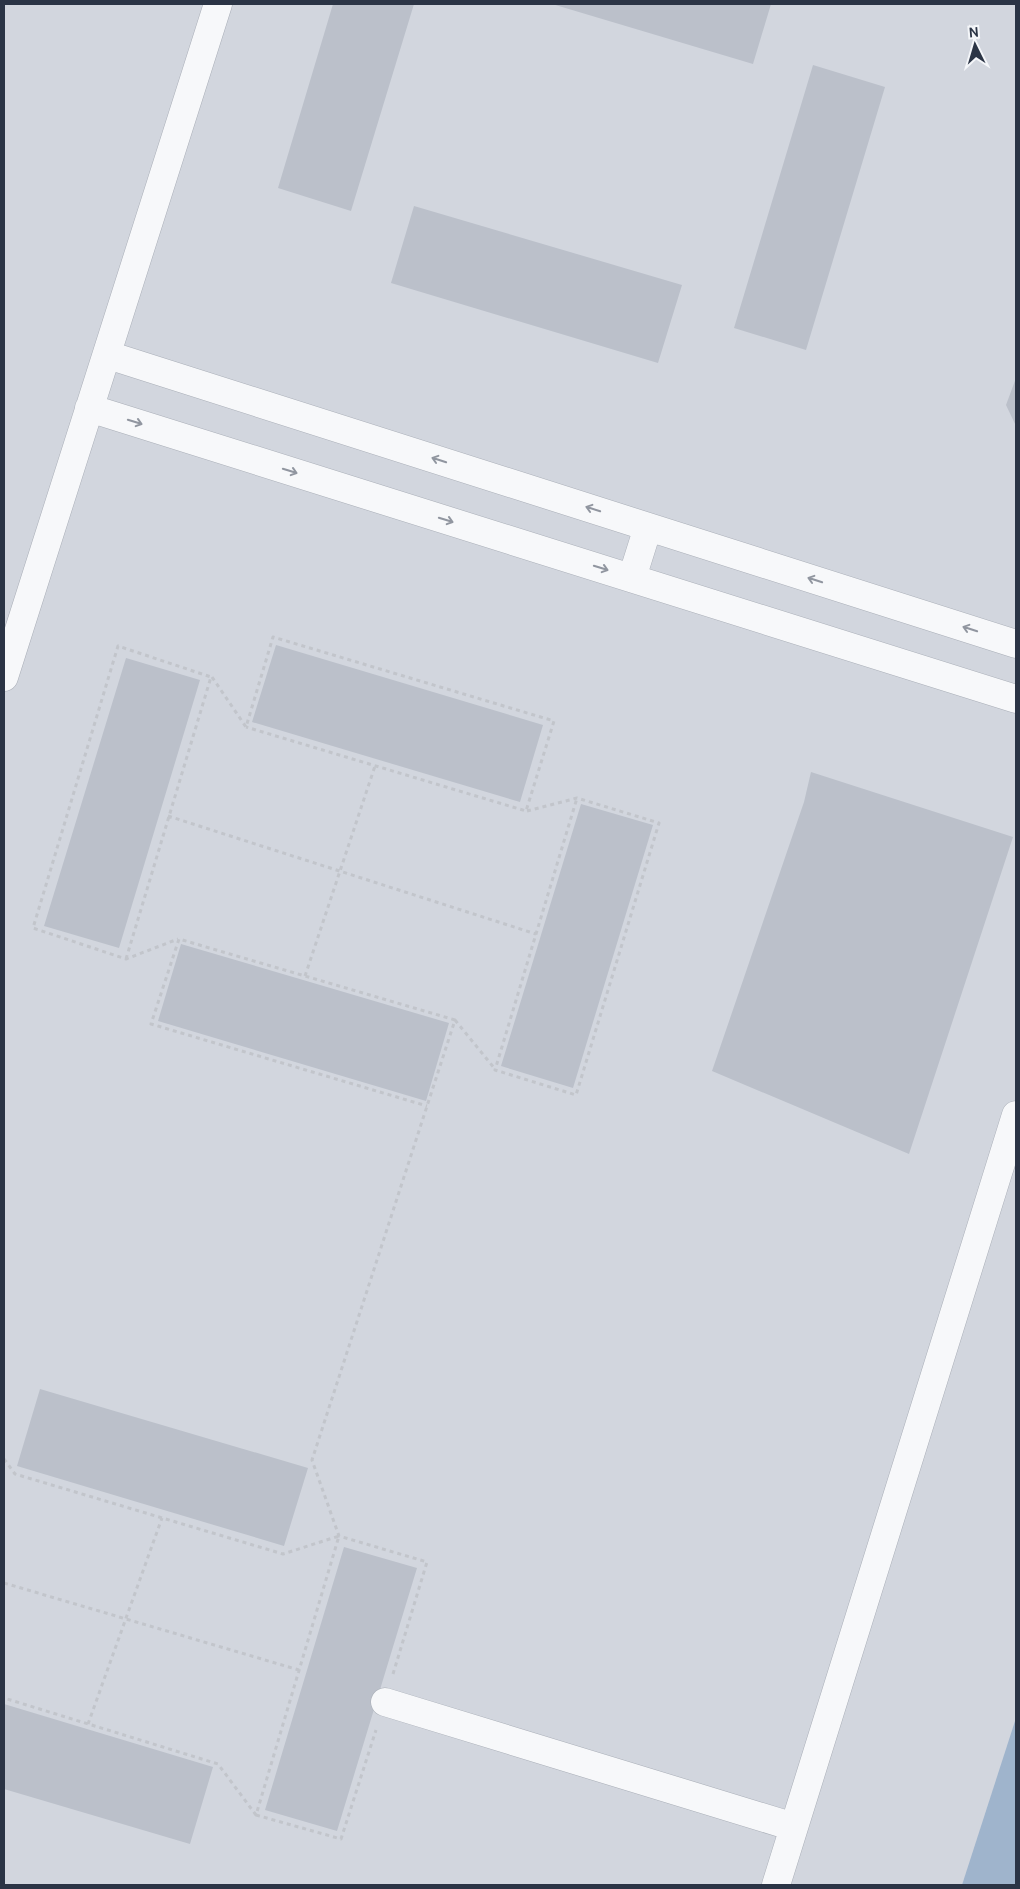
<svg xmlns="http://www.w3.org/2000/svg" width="1020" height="1889" font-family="Cabin,sans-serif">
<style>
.built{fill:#d2d6de}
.water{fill:#9fb4cc}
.building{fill:#bbc0ca}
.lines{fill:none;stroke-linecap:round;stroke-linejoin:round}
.minor-casing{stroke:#a9aeb7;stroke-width:29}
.path{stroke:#c2c5cb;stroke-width:3;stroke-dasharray:4 4;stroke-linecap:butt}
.minor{stroke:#f7f8fa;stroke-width:28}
.oneway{stroke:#9196a0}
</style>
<rect width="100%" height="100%" fill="#e4e7ec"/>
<path class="built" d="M4,4H1016V1885H4Z"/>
<path class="water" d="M1016,1718V1885H962Z"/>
<path class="building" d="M333,4H414L351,211L278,188Z
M552,4H771L753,64Z
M813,65L885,87L806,350L734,328Z
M414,206L682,285L658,363L391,283Z
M1016,378V426L1006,405Z
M276,645L543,725L520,802L252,722Z
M126,658L200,680L119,948L44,926Z
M811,772L1013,837L909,1154L712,1071L804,802Z
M581,804L653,825L573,1088L501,1066Z
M181,944L449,1023L426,1101L158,1021Z
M40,1389L308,1468L284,1546L17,1466Z
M344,1547L417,1568L337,1831L265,1810Z
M4,1704L213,1767L190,1844L4,1789Z"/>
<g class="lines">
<g class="minor-casing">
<path id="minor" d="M108,355L1016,644
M89,408L1016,699
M632,578L648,527
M4,677L218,4
M385,1702L794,1827
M776,1885L1016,1115"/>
</g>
<path class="path" d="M212,677L246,727L273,637L554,721L526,811L246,727
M527,811L577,798L659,823L576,1095L495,1070L577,798
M168,816L536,934
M126,959L211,677L118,646L33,928L126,959L178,939
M305,976L375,766
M455,1020L495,1069
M4,1459L15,1474L283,1554L339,1536L256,1815L218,1764L4,1698
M4,1583L299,1670
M393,1674L427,1562L339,1536L312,1460L455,1020L179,939L151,1024L427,1106
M88,1724L162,1518
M256,1815L341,1839L376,1730"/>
<use href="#minor" class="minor"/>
</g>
<defs><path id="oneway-shaft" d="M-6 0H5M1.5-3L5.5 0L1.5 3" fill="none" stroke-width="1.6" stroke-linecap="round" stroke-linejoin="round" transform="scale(1.25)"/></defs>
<g class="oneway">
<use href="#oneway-shaft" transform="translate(135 422) rotate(17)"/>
<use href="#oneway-shaft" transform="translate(439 460) rotate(-162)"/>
<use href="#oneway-shaft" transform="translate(290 471) rotate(17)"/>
<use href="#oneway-shaft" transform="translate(593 509) rotate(-162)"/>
<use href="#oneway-shaft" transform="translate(446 520) rotate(17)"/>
<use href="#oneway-shaft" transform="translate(601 568) rotate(17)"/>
<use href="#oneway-shaft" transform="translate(815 580) rotate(-162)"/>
<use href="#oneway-shaft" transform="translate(970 629) rotate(-162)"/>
</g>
<rect width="1020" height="1889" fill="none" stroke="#2b3445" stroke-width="10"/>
<g transform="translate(975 45) rotate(355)" stroke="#f4f6f9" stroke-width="4" paint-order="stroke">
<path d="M0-4L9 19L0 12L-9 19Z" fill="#2b3445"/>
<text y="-8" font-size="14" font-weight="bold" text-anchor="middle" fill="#2b3445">N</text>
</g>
</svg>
